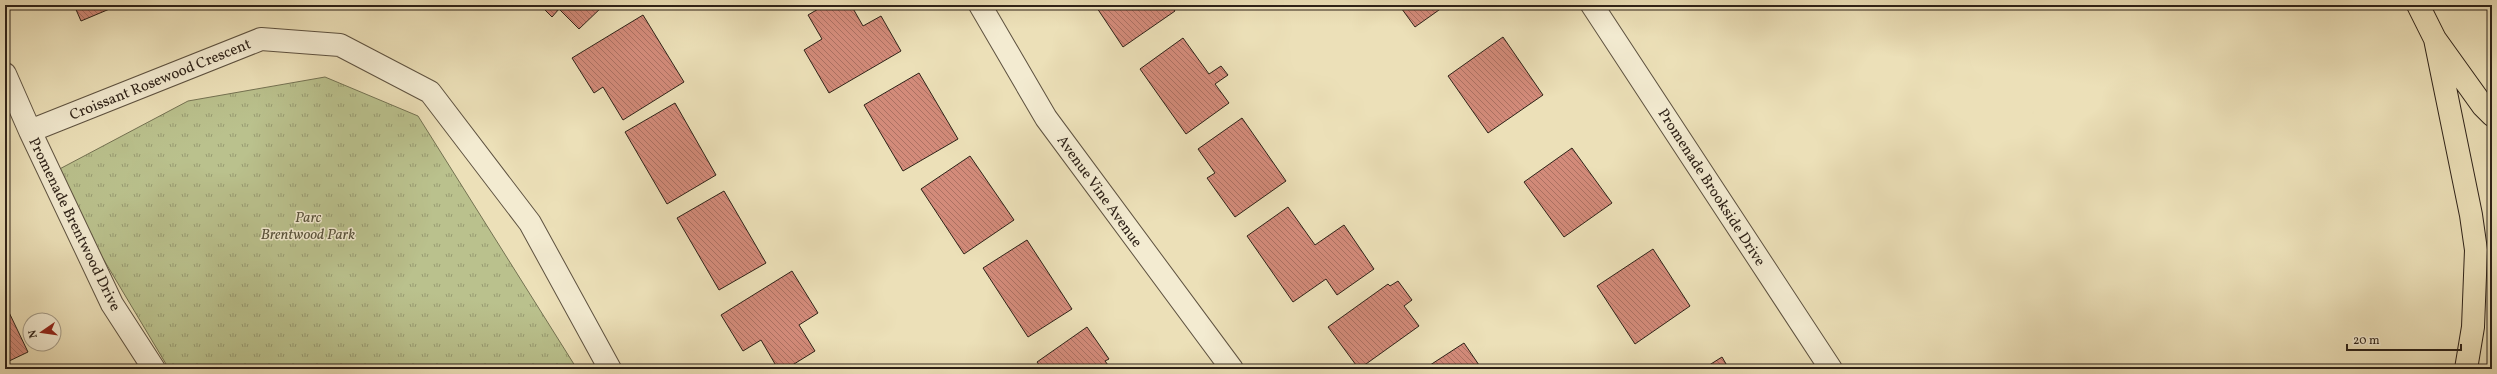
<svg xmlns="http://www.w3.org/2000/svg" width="2497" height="374" font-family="Vollkorn,serif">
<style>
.park{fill:url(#park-tufts);stroke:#747252}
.building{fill:url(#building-back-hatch);stroke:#2e2218}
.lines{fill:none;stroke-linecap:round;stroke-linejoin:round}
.minor-casing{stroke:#5e5240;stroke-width:24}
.highway-casing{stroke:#2e2218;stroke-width:24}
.minor{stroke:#f3ebd1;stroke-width:22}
.highway{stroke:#ece0b8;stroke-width:22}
.labels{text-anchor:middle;stroke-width:3;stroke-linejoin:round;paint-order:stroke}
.street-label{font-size:15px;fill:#2e2218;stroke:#f3ebd1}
.park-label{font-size:15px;font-style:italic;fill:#58523b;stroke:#f3ebd1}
</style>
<defs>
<pattern id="park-tufts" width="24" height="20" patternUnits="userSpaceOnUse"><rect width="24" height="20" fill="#bac18d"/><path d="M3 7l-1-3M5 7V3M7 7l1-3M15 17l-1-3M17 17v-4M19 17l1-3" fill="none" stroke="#989c72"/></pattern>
<pattern id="building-back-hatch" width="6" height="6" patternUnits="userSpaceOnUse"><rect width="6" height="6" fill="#d38b7a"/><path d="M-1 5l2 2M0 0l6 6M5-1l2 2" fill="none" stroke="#ac7163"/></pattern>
</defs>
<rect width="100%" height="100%" fill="#ece0b8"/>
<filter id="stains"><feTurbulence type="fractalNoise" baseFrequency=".005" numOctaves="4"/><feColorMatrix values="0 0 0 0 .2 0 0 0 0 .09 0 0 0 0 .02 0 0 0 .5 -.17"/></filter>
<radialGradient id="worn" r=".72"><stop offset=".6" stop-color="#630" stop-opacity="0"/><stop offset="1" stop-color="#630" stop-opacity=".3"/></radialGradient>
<path class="park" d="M325,77L418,116L577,369H169L52,173L188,101Z"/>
<path class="building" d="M74,5H119L81,21Z
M540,5H604L579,29L559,9L552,17Z
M825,5H851L863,26L881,16L901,51L829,93L804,50L822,39L808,15Z
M1095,5H1171L1175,11L1123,47Z
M1399,5H1446L1415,27Z
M643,15L684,82L623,120L603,87L594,93L572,58Z
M1503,37L1543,95L1488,133L1448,76Z
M1183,38L1209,74L1221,66L1228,75L1215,84L1229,103L1186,134L1140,69Z
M919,73L958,139L903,171L864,105Z
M675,103L716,175L667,204L625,132Z
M1242,118L1286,181L1235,217L1207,178L1215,173L1198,149Z
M1572,148L1612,203L1564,237L1524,182Z
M970,156L1014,220L964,254L921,189Z
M724,191L766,263L719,290L677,218Z
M1288,207L1315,245L1344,225L1374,269L1337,295L1326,279L1293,302L1247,236Z
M1027,240L1072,309L1028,337L983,268Z
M1653,249L1690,306L1635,344L1597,286Z
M792,271L818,313L799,325L815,351L786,369H778L761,340L743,351L721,315Z
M1398,281L1412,300L1404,306L1419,326L1359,369L1328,327L1388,284L1390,286Z
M5,304L28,352L5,363Z
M1087,327L1109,359L1105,361L1111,369H1042L1037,362Z
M1464,343L1479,365L1473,369H1424Z
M1722,357L1729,369H1703Z"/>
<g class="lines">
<g class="minor-casing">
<path id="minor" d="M980,5L1046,118L1232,369
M1592,5L1831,369
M5,74L30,131L112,304L154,369
M30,131L261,39L340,45L430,92L530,223L610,369"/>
</g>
<g class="highway-casing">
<path id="highway" d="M2418,5L2435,39L2483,106L2492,115
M2435,39L2471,215L2476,250L2473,327L2466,369"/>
</g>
<use href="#minor" class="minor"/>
<use href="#highway" class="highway"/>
</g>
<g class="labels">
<g class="street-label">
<text transform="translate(160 79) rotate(-22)" y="5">Croissant Rosewood Crescent</text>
<text transform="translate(1712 187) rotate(57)" y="5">Promenade Brookside Drive</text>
<text transform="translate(1100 191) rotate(54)" y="5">Avenue Vine Avenue</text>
<text transform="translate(75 224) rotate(64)" y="5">Promenade Brentwood Drive</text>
</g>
<g class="park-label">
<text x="308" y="222">Parc<tspan x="308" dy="17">Brentwood Park</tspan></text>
</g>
</g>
<rect width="2497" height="374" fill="none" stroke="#ece0b8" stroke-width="20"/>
<rect x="6" y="6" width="2485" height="362" fill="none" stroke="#2e2218" stroke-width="2"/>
<rect x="10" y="10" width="2477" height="354" fill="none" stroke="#2e2218"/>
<g transform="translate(42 332) rotate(257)"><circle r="19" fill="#f3ebd1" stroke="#a49b87"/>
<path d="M0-3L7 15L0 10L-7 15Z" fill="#8f2418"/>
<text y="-6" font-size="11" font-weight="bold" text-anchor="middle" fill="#2e2218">N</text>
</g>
<path d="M2347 344v6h114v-6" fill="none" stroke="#2e2218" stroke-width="2"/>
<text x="2353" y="344" font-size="12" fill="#2e2218" stroke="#f3ebd1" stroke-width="3" paint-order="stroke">20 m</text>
<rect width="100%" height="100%" filter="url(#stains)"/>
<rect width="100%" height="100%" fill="url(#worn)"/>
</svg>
